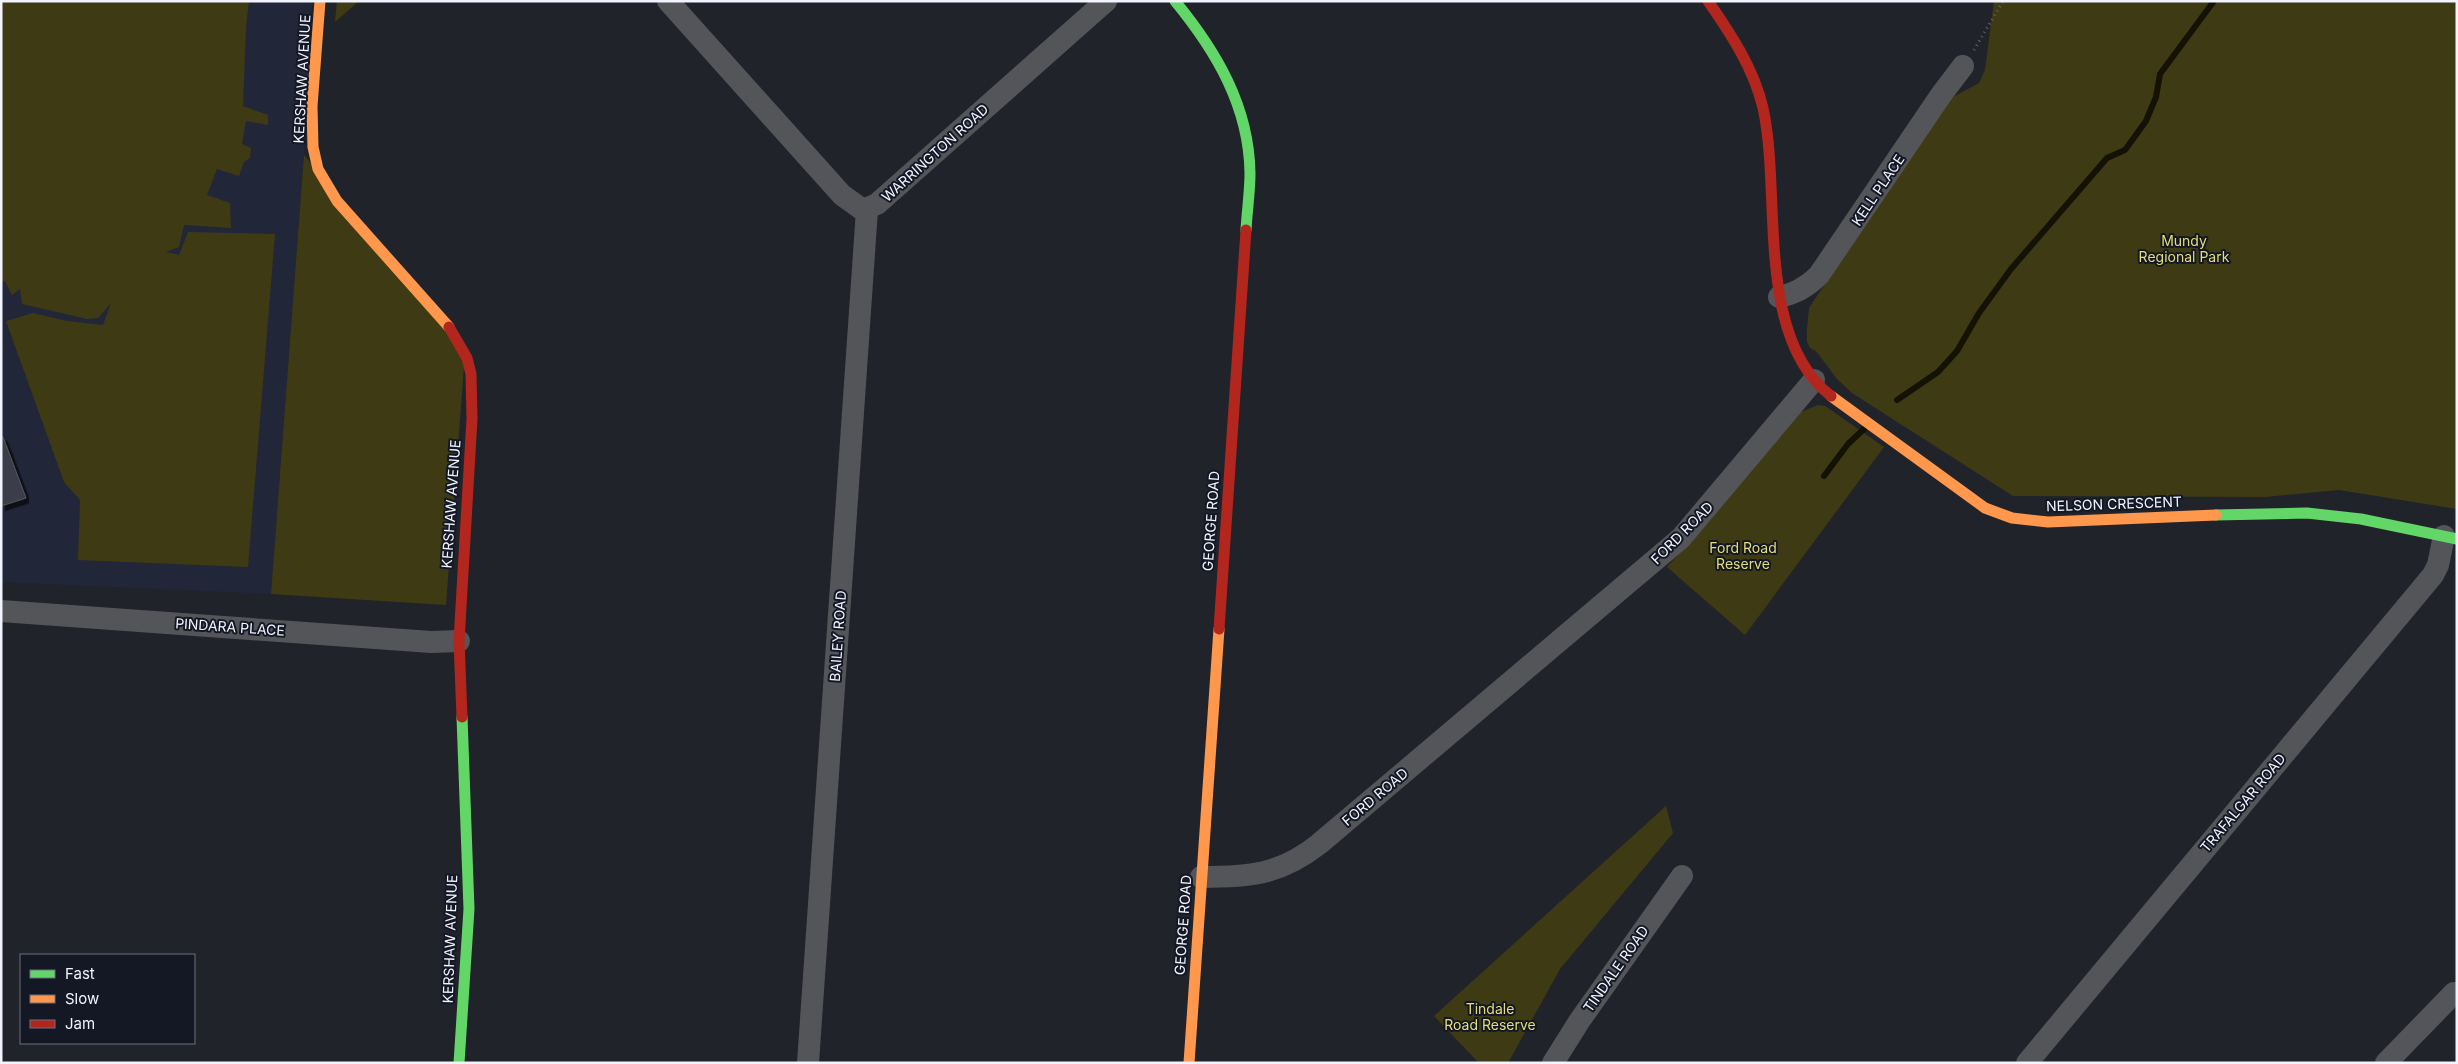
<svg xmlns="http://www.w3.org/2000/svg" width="2458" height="1064" font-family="Inter,sans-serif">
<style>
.built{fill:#222639}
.green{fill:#3e3b14}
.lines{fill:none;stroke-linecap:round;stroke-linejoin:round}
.stream{stroke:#131204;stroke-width:6}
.building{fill:#3b3e4b;stroke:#53555c;filter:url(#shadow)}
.path{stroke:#616266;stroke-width:3;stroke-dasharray:1 4;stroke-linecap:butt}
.street{stroke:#545559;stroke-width:22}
.fast{stroke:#63d668;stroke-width:11}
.slow{stroke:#ff974d;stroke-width:11}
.jam{stroke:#b3261e;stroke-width:11}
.labels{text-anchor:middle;stroke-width:4;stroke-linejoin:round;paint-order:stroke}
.street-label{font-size:14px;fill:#f1f4fe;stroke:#141825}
.park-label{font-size:14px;fill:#e5dd78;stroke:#141825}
</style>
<defs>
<filter id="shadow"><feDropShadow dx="4.5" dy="4.5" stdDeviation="0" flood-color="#0009"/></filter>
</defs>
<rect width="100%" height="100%" fill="#21232b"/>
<path class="built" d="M1,1H312L304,155L271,594L1,582Z"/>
<path class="green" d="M1,1H249L246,27L243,106L268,115V125L246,121L242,144L251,148L250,158L244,162L239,176L217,169L207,195L230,203L231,228L184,225L179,247L166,252L179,255L188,232L275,234L248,567L78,560L80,500L64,482L6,321L33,313L67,321L103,325L111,303L98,318L87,319L22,304L20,289L12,295L5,281L1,282Z
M337,1H359L335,22Z
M1994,1H2457V509L2339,490L2265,497L2013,496L1852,393L1837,379L1816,351L1810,348L1807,342V329L1809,308L1924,134L1951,98L1979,83L1985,70Z
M304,155L465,353L446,605L271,594Z
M1818,405L1825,406L1884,447L1745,635L1667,567L1708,522L1801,412Z
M1666,806L1673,833L1560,969L1508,1063H1479L1434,1016Z"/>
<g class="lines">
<path class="stream" d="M1897,400L1938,372L1957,351L1979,313L2011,269L2107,158L2125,150L2146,121L2156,97L2160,74L2214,1
M1824,476L1848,444L1864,429"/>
</g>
<path class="building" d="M1,437H3L26,498L1,506Z"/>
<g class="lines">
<path class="path" d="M1974,50L2003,1"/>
<path class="street" d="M668,1L842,195L863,210L877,204L1106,1
M1779,297C1796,293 1807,287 1819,275L1941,95L1963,66
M1,611L431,642L459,641
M1201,877C1249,877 1280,875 1319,844L1681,538L1814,380
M808,1063L867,210
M1553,1063L1580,1020L1682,876
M2027,1063L2433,575L2438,565L2444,536
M2386,1063L2454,993"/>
<path class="fast" d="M1175,1C1216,51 1249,106 1250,173C1250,192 1247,211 1246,230
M2216,515L2307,513L2361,519L2457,539
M459,1063L469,909L462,717"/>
<path class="slow" d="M320,1L312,106L313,147L318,169L337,201L449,327
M1831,396L1985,508L2012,518L2048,522L2216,515
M1189,1063L1219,629"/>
<path class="jam" d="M1708,1C1731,34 1754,69 1763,108C1782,194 1754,336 1831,396
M449,327L467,358L471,374L472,419L459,641L462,717
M1219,629L1246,230"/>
</g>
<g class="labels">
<g class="street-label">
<text transform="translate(302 79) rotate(-87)" y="5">KERSHAW AVENUE</text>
<text transform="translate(935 153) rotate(-42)" y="5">WARRINGTON ROAD</text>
<text transform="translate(1878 190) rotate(-56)" y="5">KELL PLACE</text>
<text transform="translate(451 504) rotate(-86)" y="5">KERSHAW AVENUE</text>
<text transform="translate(2114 504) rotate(-2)" y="5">NELSON CRESCENT</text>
<text transform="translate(1211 521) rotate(-86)" y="5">GEORGE ROAD</text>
<text transform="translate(1682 533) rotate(-45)" y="5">FORD ROAD</text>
<text transform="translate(230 627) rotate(4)" y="5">PINDARA PLACE</text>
<text transform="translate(838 636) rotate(-86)" y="5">BAILEY ROAD</text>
<text transform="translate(1375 797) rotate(-40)" y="5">FORD ROAD</text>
<text transform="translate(2243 803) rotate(-50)" y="5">TRAFALGAR ROAD</text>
<text transform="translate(1183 925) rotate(-86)" y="5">GEORGE ROAD</text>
<text transform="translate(450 939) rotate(-88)" y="5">KERSHAW AVENUE</text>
<text transform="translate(1616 969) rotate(-55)" y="5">TINDALE ROAD</text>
</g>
<g class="park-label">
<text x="2184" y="246">Mundy<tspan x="2184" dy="16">Regional Park</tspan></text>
<text x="1743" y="553">Ford Road<tspan x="1743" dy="16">Reserve</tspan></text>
<text x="1490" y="1014">Tindale<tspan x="1490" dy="16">Road Reserve</tspan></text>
</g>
</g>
<rect width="2458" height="1064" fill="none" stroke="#f1f4fe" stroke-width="5"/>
<rect x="20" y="954" width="175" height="90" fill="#141825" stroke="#6c707c"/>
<rect x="30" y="970" width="25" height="8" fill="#63d668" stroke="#6c707c"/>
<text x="65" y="979" font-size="15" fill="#f1f4fe">Fast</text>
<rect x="30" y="995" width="25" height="8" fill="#ff974d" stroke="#6c707c"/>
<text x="65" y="1004" font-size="15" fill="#f1f4fe">Slow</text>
<rect x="30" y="1020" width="25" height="8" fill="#b3261e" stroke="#6c707c"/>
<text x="65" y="1029" font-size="15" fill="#f1f4fe">Jam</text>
</svg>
